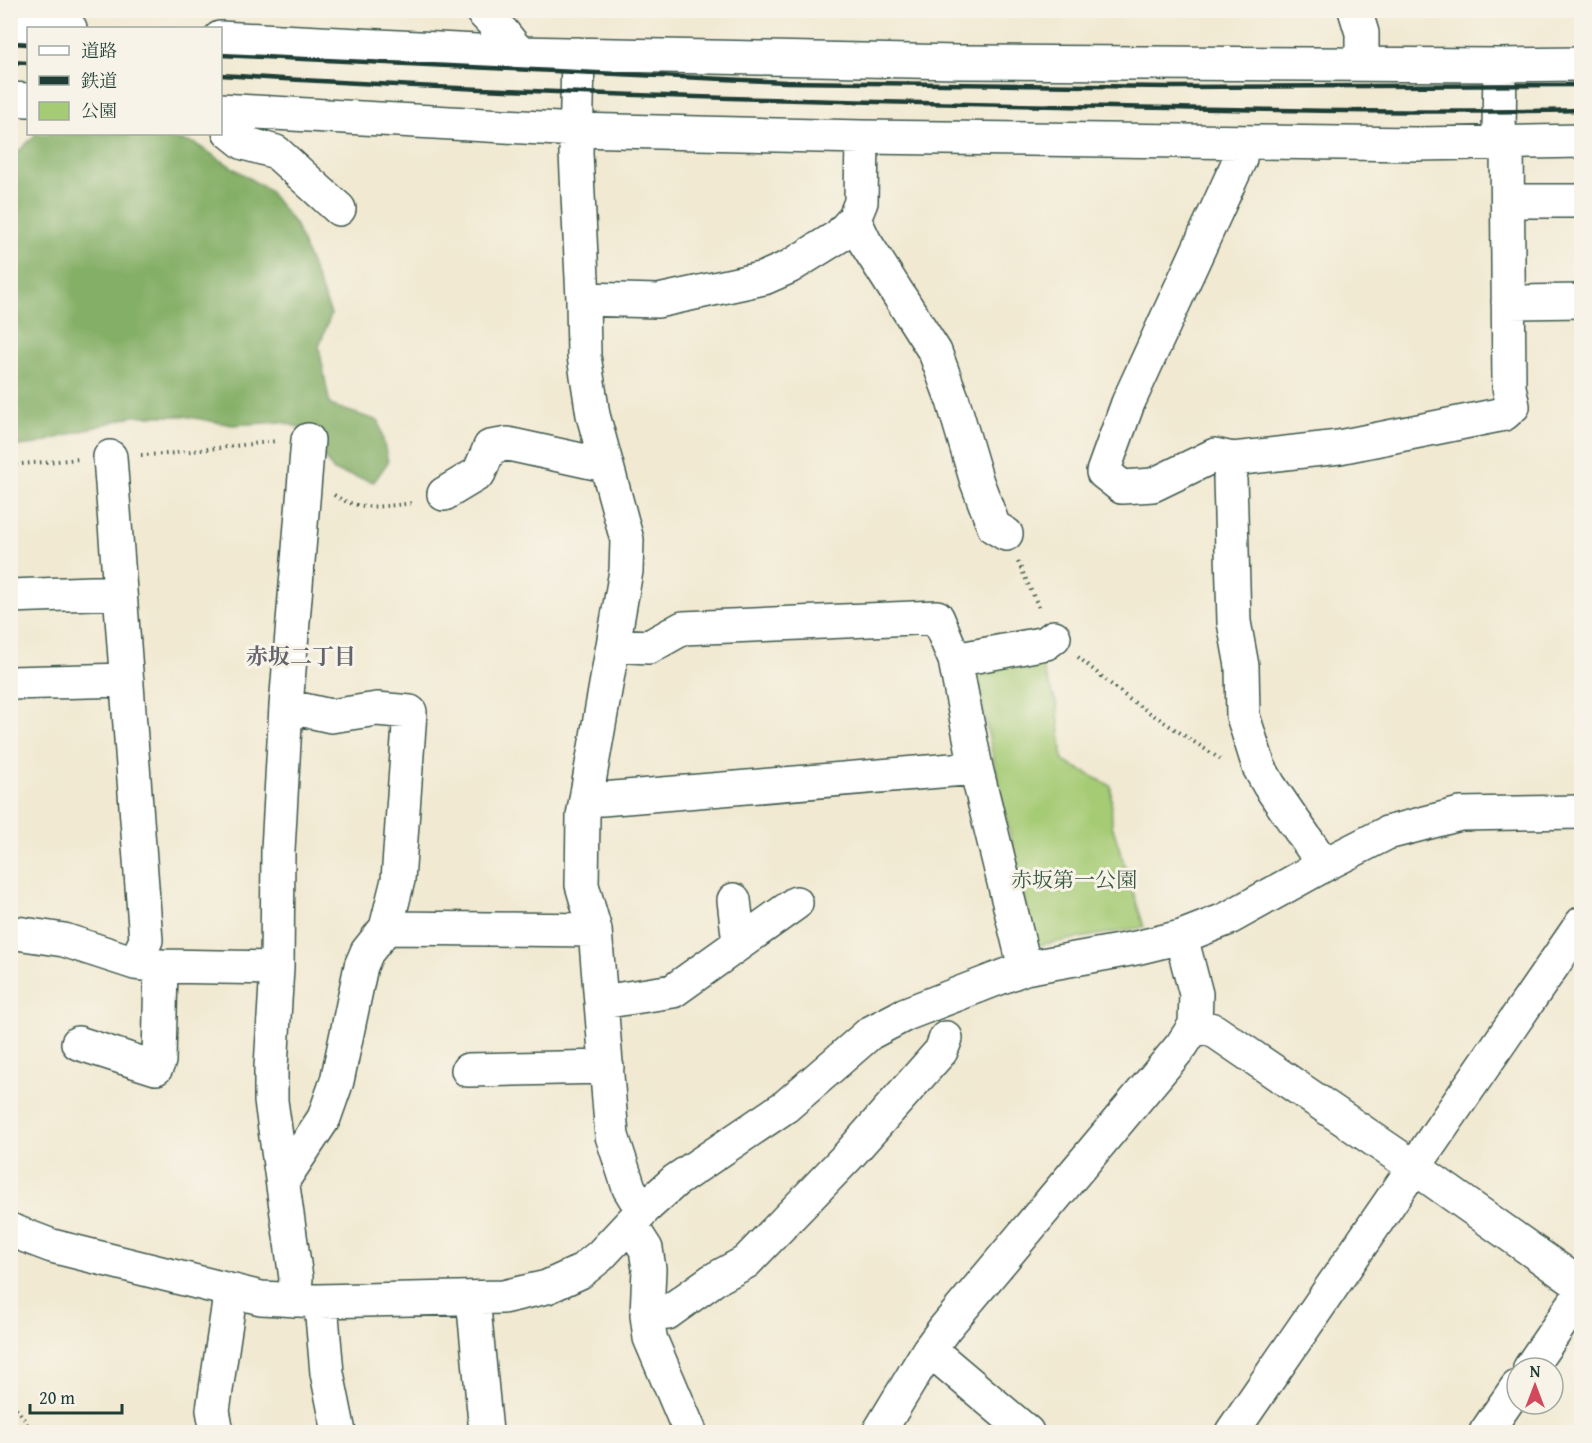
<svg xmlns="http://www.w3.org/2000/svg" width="1592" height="1443" font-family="'Gentium Book Plus','Noto Serif JP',serif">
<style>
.green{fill:#a6cb75;stroke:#628454;stroke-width:1.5}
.forest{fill:#84af66;stroke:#52764d;stroke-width:1.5}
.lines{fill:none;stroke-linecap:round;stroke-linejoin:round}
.minor-casing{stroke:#3e574c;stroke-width:36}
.path{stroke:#3e574c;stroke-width:4;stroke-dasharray:1.5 4.5;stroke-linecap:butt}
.minor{stroke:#fff;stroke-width:33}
.rail{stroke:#1f3d34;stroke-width:4.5}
.labels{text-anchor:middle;stroke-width:6;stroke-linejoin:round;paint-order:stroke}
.park-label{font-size:21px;fill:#3a5941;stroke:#f7f3e8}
.neighbourhood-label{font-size:22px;font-weight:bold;fill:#63646d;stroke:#f7f3e8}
</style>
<rect width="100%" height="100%" fill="#f7f3e8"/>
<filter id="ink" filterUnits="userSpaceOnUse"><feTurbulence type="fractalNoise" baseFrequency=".0167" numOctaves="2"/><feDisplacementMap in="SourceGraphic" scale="12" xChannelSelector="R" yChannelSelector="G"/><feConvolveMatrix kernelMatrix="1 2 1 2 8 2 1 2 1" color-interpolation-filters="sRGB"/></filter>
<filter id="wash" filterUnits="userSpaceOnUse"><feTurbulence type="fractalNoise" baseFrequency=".008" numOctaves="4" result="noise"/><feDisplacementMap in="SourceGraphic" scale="24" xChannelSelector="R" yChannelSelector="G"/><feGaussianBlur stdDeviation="1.35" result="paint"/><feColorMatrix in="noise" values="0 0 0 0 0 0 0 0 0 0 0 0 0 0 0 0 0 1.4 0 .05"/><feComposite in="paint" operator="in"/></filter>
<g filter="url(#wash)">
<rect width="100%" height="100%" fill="#f1e9d1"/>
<path class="green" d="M1035,649L1057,705L1063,761L1111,786L1112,825L1144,927L1034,946L973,664Z"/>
<path class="forest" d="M36,134H143L194,143L268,190L295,224L331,314L319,347L330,405L379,421L388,462L374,482L334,471L304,429L282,422L232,425L184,416H133L37,444L11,447L10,160Z"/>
</g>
<g filter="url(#ink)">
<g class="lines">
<g class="minor-casing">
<path id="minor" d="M481,10L503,33L519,53
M1355,10L1362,33V64
M10,24L70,28
M220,38L519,53L958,62L1500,65L1582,64
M578,54L576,153L583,299L584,356L593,415L627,540L626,571L583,816L582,885L595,930L612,1136L629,1188L635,1198L646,1207
M10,99L28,100
M220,110L576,130L862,137L1418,144L1582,141
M228,111L229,131L244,143L276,152L339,209
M1508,201H1582
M854,219L865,242L935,352L953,401L977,482L994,527L1006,534
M583,299L658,301L764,278L789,267L839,236L854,219L861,202L862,137
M1508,302L1582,301
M110,457L146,940L135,963
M1233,459L1215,455L1153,485L1122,487L1103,472L1128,403L1240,159L1241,142
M444,494L479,473L490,447L508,444L595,463H605
M10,596L120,592
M613,645L649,647L683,628L937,617L955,660L976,768L1025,968
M955,660L1046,643L1054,637
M10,683L127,680
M586,799H602L976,768
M1324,865L1269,785L1259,767L1243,716L1242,666L1234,622L1230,478L1233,459L1339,447L1504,414L1513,406L1509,387L1507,142L1499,131L1500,65
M734,900L739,943
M386,928L595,930
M10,932L64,940L135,963L161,966L277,968
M1181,937L1196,994L1195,1025L1213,1030L1414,1167L1582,1286
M602,1002L673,991L796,903
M78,1043L156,1068L159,1061L161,966
M468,1070L607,1067
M283,1180L324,1118L337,1081L361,966L367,952L386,928L398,880L410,712L377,709L331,716L286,706
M630,1224L646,1249L649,1269L647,1315L650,1338L690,1432
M10,1230L52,1246L261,1298L318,1301L503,1297L547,1287L580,1272L600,1256L646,1207L675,1181L786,1106L870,1033L906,1014L1025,968L1136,948L1181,937L1227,919L1324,865L1387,833L1460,814L1582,812
M473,1298L486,1432
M294,1300L296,1278L271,1101V1067L277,968L278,850L286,706L308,440
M318,1301L322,1316L327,1373L339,1432
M647,1315L667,1313L713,1280L746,1262L849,1155L941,1051L946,1038
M928,1351L942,1360L1027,1432
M1530,1368L1582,1292
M217,1432L213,1410L228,1309L234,1291
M879,1432L928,1351L945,1328L1182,1045L1195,1025
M1232,1432L1582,923
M1486,1432L1517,1387"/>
</g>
<path class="path" d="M141,455L166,454L277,441
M10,465L80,459
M334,495C359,512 385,506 414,503
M1018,562L1040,610
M1078,657L1129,699L1223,761
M10,1398L32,1432"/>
<use href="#minor" class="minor"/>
<path class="rail" d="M10,43L28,44
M220,55L786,82L1171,87L1582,85
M10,62L28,63
M220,75C501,93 781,101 1062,106C1235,109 1408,114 1582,110"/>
</g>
</g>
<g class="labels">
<g class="park-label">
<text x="1074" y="887">赤坂第一公園</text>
</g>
<g class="neighbourhood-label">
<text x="301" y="664">赤坂二丁目</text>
</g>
</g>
<rect width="1592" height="1443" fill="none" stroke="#f7f3e8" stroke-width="36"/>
<rect x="27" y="27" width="195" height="108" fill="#f7f3e8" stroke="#a1aaa0" stroke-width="1.5"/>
<rect x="39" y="46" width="30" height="9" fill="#ffffff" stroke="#a1aaa0" stroke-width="1.5"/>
<text x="81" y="57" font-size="18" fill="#1f3d34">道路</text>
<rect x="39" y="76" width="30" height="9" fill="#1f3d34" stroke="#a1aaa0" stroke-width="1.5"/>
<text x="81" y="87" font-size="18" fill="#1f3d34">鉄道</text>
<rect x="39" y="102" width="30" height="18" fill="#a6cb75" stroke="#a1aaa0" stroke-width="1.5"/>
<text x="81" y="117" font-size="18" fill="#1f3d34">公園</text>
<g transform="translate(1535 1386)"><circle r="28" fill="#f7f3e8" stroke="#a1aaa0" stroke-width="1.5"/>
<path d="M0-4.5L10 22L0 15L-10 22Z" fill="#d1495b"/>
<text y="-9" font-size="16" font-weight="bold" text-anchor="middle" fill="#1f3d34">N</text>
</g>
<path d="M30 1404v9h92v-9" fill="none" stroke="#1f3d34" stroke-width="3"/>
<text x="39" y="1404" font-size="18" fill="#1f3d34" stroke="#f7f3e8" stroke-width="4.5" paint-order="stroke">20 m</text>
</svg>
